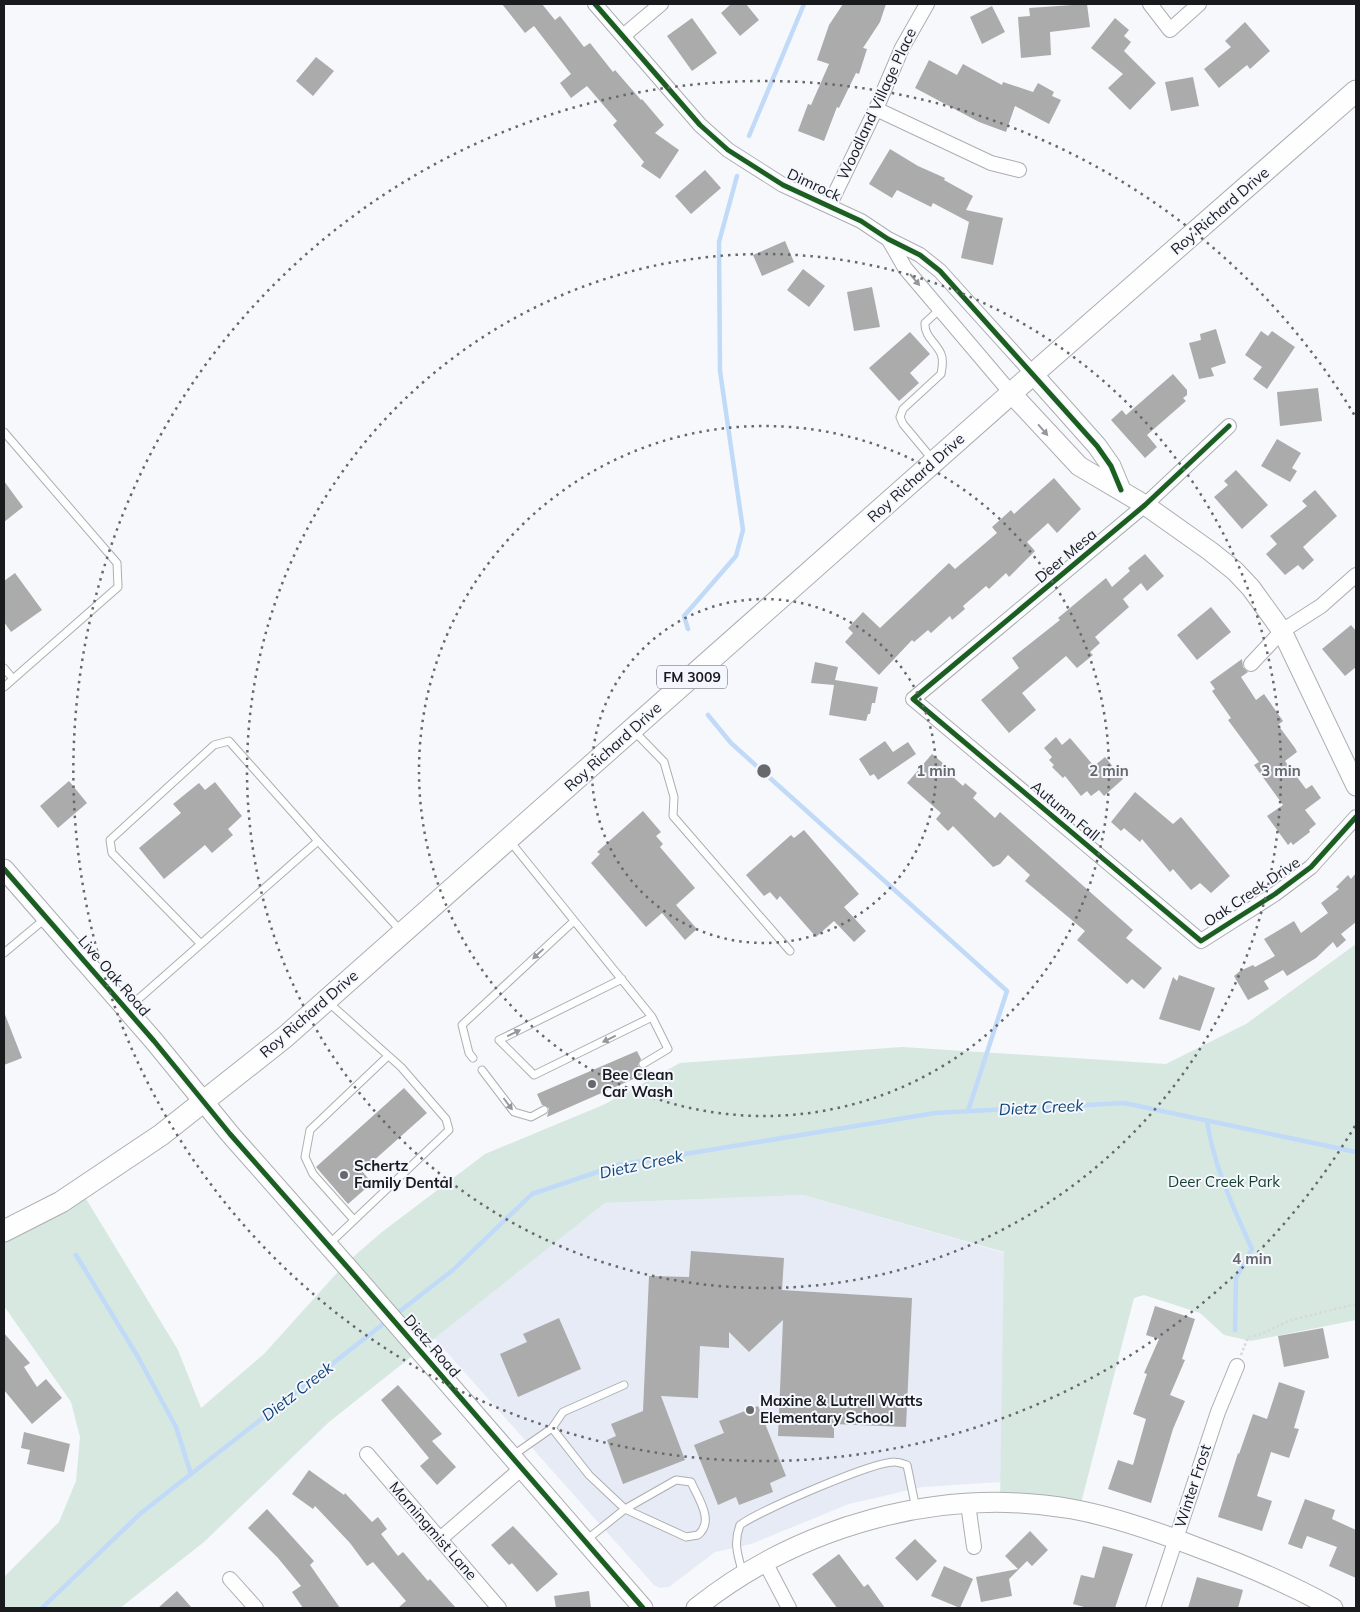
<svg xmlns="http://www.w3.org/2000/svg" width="1360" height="1612" font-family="Mulish,sans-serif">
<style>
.built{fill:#e6ebf5}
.green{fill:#d6e8e0}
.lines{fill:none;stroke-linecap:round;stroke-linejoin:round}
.stream{stroke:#c0daf8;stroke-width:4.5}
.building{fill:#acabac}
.lane-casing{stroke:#acaeb1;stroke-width:9}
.street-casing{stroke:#acaeb1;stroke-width:16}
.secondary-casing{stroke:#acaeb1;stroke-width:21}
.primary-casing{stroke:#acaeb1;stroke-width:23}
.path{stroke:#d9d9db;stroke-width:2.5;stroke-dasharray:2.5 2.5;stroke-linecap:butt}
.lane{stroke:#fefeff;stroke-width:7}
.street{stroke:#fefeff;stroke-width:14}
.secondary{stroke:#fefeff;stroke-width:19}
.primary{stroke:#fefeff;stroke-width:21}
.cycleway-casing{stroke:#f4f7fe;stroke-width:8}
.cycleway{stroke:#1b5e20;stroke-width:5}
.oneway{fill:#96979a}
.ring{fill:none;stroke:#66686c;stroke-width:2.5;stroke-dasharray:2.5 5}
.poi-dot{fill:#66686c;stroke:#f4f7fe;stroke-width:2}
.labels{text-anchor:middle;stroke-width:4;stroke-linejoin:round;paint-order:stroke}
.shield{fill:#f4f7fe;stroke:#5a5c61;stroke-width:1}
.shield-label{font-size:14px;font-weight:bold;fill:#181a1e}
.street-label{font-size:15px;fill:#181a1e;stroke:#f4f7fe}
.poi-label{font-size:15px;font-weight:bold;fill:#181a1e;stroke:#f4f7fe;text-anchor:start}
.park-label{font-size:15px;fill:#133e2a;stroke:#f4f7fe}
.water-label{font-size:16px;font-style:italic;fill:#0f4374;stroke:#f4f7fe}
.centre{fill:#66686c;stroke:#f4f7fe;stroke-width:2.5}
.ring-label{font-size:15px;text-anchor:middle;font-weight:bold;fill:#66686c;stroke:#f4f7fe;stroke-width:4;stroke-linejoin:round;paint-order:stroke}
</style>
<rect width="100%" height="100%" fill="#f6f8fc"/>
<path class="built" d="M803,1195L1005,1253L1001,1482L922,1487L849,1504L751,1544L715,1552L669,1587L660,1588L654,1585L434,1338L605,1203Z"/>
<path class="green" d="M1356,944V1320L1251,1341L1224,1335L1200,1313L1144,1295L1134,1298L1079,1511L1000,1503L1004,1252L803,1195L605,1203L329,1422L204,1542L120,1608H4V1577L59,1522L76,1481L80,1437L71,1402L4,1306V1231L80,1189L178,1350L201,1408L264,1354L345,1264L382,1232L485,1154L603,1105L680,1063L902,1047L1166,1064L1246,1024Z"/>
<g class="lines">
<path class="stream" d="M749,136L804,4
M688,629L684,616L736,556L743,530L720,371L719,242L737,176
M708,715L731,743L1007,991L968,1111
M1207,1121C1214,1167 1233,1207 1252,1249L1236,1278L1235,1330
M76,1255L138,1357L176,1427L191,1474
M395,1315L453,1270L532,1194L618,1165L935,1113L1124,1103L1356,1152
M42,1608L141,1513L387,1321"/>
</g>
<path class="building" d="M502,4H542L555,20L560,16L584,47L590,43L613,72L615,70L641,100L642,99L664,125L655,133L679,150L660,179L641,166L644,162L613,125L617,121L587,86L571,98L560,83L571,74L534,26L525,33Z
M731,4H746L759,20L740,36L721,13Z
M843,4H886L880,22L863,48L867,49L859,74L856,73L839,108L837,107L824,141L798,131L808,104L811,105L829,64L817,60L829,25Z
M1087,4L1090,27L1050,32L1051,55L1021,58L1018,17L1030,16L1029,8Z
M992,6L1005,32L982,44L970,17Z
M692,18L717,53L692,71L667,36Z
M1115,18L1129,30L1124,36L1131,42L1124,51L1156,83L1130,110L1108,88L1123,74L1091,48Z
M1245,22L1270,51L1250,69L1247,65L1219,88L1204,69L1231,47L1225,41Z
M316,57L334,71L313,96L296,81Z
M929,60L957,75L963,64L1002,85L1003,82L1033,92L1038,83L1054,92L1052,96L1061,100L1049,124L1015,106L1006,132L979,122L915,88Z
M1193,77L1199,106L1171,111L1165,82Z
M890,149L918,166L945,178L944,180L973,196L966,210L1003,218L993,265L961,258L969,222L933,203L931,207L897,190L892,198L869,184Z
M705,170L721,188L691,214L675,196Z
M785,241L794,262L762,276L753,255Z
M803,269L825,286L809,307L787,290Z
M872,287L880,327L854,331L847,292Z
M1216,329L1226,363L1211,368L1214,376L1199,379L1189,343L1201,340L1200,334Z
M1261,331L1268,336L1272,331L1295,347L1267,389L1253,379L1262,367L1245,355Z
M910,332L930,354L910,373L919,383L899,401L869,368Z
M1173,374L1187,390V395L1183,398L1186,401L1147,435L1157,447L1145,458L1111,420L1122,410L1126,415Z
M1318,388L1322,421L1280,426L1277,392Z
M1277,439L1301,453L1292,468L1297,471L1290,482L1261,466Z
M1236,470L1268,505L1242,529L1214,497L1228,485L1224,481Z
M1054,478L1081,509L1057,533L1048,523L1027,542L1035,551L1009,577L1006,573L989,589L986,586L963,606L965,609L952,620L950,616L931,633L928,630L914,642L912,640L879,675L845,642L853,633L848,628L863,612L880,628L949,563L955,569L997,533L992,527L1011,510L1014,514Z
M4,481L23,507L4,522Z
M1315,490L1337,516L1303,547L1314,560L1303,570L1298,565L1285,575L1266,554L1277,544L1270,536L1307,506L1302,501Z
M1145,554L1164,576L1147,591L1141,583L1123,599L1129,607L1095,637L1100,643L1090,652L1093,655L1077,668L1066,656L1022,693L1036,710L1009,733L981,700L1019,668L1012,658L1060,620L1058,618L1106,578L1112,587L1130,571L1128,568Z
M15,573L42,610L11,632L4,622V581Z
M1211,607L1231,632L1197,660L1177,635Z
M1351,625L1356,631V667L1345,676L1322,649Z
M1242,659L1243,667L1248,672L1241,677L1256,700L1264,694L1283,721L1278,725L1295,748L1297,752L1285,761L1306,789L1312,785L1321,798L1305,810L1316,824L1309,830L1310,832L1293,845L1291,842L1288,845L1267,816L1283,805L1254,765L1259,762L1228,720L1231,718L1212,691L1215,689L1210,682Z
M815,662L838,667L835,680L878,687L875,703H872L870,714H868L866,721L829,715L834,685L811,683Z
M1056,737L1062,745L1070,738L1094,766L1105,757L1123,779L1104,796L1099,790L1091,796L1087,791L1081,796L1065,776L1063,778L1052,767L1054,765L1049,760L1052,757L1044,748Z
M885,741L893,752L908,742L916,754L878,780L874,774L870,776L859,759Z
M932,754L944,764L942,767L963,786L965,783L977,793L973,798L995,818L1000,812L1133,930L1126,938L1162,968L1144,989L1132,979L1127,984L1077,940L1085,931L1025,881L1030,875L1008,855L1000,864L993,867L953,826L948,831L936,819L941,813L907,783Z
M69,781L87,803L58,828L40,806Z
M215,782L242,816L228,829L233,835L212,853L205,845L164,879L139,848L181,813L173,804L199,783L205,790Z
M1135,792L1173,824L1181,817L1230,876L1211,893L1200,883L1191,890L1173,869L1170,872L1142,839L1140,842L1124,828L1121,831L1111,822Z
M643,811L661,832L656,836L663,844L660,847L695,888L676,905L697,929L685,940L662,913L646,927L591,863L600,854L597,852Z
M804,830L859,894L844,907L866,931L854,942L834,921L816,937L780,896L777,900L770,892L764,896L746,875L791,835L794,838Z
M1356,873V922L1341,934L1346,940L1337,948L1333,942L1316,958L1287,976L1283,970L1264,981L1269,989L1248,1000L1234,976L1240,971L1253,965L1255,967L1275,956L1264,939L1294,921L1301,933L1328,913L1321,903L1339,889L1336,887L1348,875L1351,879Z
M1179,975L1215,988L1200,1031L1159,1019L1173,977L1177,981Z
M4,1012L22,1058L4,1065Z
M637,1051L641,1059L638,1066L645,1069L647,1073L547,1117L549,1108L542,1105L537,1094Z
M404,1088L427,1113L362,1171L372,1183L348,1204L316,1167Z
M691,1251L784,1258L782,1290L912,1298L906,1427L834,1424V1438L778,1436L783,1320L749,1352L729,1332V1348L700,1346L698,1398L661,1396L685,1460L623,1484L607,1440L616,1436L611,1424L643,1411L649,1276L689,1277Z
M1155,1306L1195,1319L1182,1359L1185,1360L1170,1395L1185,1401L1173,1429L1151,1503L1108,1489L1118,1460L1133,1465L1146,1419L1133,1414L1147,1374L1144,1373L1159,1339L1146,1335Z
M559,1318L581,1369L518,1397L500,1354L527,1342L523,1334Z
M1323,1328L1329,1358L1284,1367L1278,1336Z
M4,1333L30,1363L24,1367L37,1387L46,1379L62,1398L32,1424L4,1390Z
M1279,1382L1305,1391L1294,1428L1299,1429L1289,1458L1271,1452L1257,1496L1272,1501L1262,1531L1218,1517L1238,1453L1239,1454L1253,1414L1267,1419Z
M398,1385L442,1434L432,1441L456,1467L437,1485L420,1466L429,1458L381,1400Z
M758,1406L786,1476L770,1483L773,1492L739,1505L736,1497L718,1505L694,1445L724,1433L719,1421Z
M24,1432L70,1444L64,1472L27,1464L30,1450L21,1448Z
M309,1470L344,1495L345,1493L372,1522L378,1517L387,1529L381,1534L398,1556L403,1552L428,1581L430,1579L456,1608H398L406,1601L373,1562L367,1566L350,1543L315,1506L313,1509L292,1494Z
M1305,1499L1335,1510L1332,1519L1356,1530V1578L1329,1566L1337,1547L1307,1536L1302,1549L1288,1544Z
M267,1509L314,1561L310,1565L340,1608H303L292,1592L301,1586L278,1558L248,1528Z
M513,1526L558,1574L537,1592L512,1563L509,1565L491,1545Z
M1030,1531L1048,1550L1032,1566L1027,1561L1009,1579L1012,1596L981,1602L976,1577L1018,1569L1005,1556Z
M915,1539L937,1561L917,1581L895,1558Z
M1103,1546L1133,1554L1115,1608H1088L1073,1604L1081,1575L1094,1578Z
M839,1554L864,1587L868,1584L885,1608H837L812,1574Z
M944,1566L973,1579L960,1608L931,1596Z
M1197,1577L1243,1590L1238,1608H1188Z
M177,1591L192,1608H158Z
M589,1591L591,1608H556L554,1596Z"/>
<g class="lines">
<g class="lane-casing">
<path id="lane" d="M4,432L117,563L118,587L4,687
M933,460L903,424L900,417L903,409L941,374C942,368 944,361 941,354C937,343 924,337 925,323L940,309
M4,668L13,679
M633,730L664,762L674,797L673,816L790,951
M509,840L652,1017L668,1049L643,1064
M201,944L112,853L110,840L214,745L229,741L318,841
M4,953L46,918
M622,979L499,1040L534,1075L652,1017
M328,1002L401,1067L446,1119L449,1130L328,1245
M127,1009L318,841L401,931
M473,1058L469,1053L462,1025L574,921
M482,1070L514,1112L531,1117L544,1110
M354,1220L313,1174L305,1157L310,1130L388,1056
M512,1456L552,1428
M585,1541L625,1509L686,1537L698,1535C715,1521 698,1498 691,1482L676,1480L625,1509L589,1475L552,1428L563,1412L624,1385
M743,1574C738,1556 733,1543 740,1525C759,1511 874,1461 895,1462C899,1462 903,1464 907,1465L916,1509"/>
</g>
<g class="street-casing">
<path id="street" d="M595,4L700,125L728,150L783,185L861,221L888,239L920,255L940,271L1033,374
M1150,4L1170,30L1199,4
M623,36L661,4
M876,109L991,163L1019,170
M829,206L876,109L902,48L927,4
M889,240L905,268L1011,393
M1229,426L1145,505L913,699L1201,941L1275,894L1311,867L1356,817
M1251,664L1282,631L1321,606L1356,575
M367,1454L499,1608
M968,1504L974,1547
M440,1539L522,1468
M765,1562L789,1608
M230,1579L256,1608
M1153,1608L1218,1412L1237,1366"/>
</g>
<g class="secondary-casing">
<path id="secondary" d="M1033,374L1097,446L1111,466L1121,490
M1011,393L1079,466L1145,505L1210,551L1235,571L1251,588L1282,631L1356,786
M4,869L154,1041L230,1134L349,1269L643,1608
M696,1608C800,1525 941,1486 1072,1509C1116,1517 1158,1532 1199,1548C1245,1565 1290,1584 1333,1608"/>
</g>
<g class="primary-casing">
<path id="primary" d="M4,1231L61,1202L161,1135L285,1037L1033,374L1356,91"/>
</g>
<path class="path" d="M1241,1355L1248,1337L1261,1334L1291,1320L1356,1304"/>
<use href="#lane" class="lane"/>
<use href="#street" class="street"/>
<use href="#secondary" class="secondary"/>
<use href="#primary" class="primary"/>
<g class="cycleway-casing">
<path id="cycleway" d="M595,4L700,125L728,150L783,185L861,221L888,239L920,255L940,271L1097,446L1111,466L1121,490
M1229,426L1145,505L913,699L1201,941L1275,894L1311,867L1356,817
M4,869L154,1041L230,1134L349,1269L643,1608"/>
</g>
<use href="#cycleway" class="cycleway"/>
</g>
<defs><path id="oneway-solid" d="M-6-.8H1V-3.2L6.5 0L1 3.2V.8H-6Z" transform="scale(1.25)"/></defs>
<g class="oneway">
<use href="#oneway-solid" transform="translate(915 280) rotate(50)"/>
<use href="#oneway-solid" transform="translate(1043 430) rotate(49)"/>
<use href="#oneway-solid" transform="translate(538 954) rotate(137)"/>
<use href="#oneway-solid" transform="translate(514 1033) rotate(-26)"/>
<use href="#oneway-solid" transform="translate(609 1039) rotate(154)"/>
<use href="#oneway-solid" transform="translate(508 1104) rotate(53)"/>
</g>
<g class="ring">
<circle cx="764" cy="771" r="172"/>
<circle cx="764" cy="771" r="345"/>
<circle cx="764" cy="771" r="517"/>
<path d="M1355 1126A690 690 0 1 1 1355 416"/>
</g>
<g class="poi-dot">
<circle cx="592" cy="1084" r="5"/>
<circle cx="344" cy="1175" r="5"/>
<circle cx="750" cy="1410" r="5"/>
</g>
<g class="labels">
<rect class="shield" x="657" y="665.5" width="70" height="23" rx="4"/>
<g class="shield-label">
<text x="692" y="682">FM 3009</text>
</g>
<g class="street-label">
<text transform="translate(877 104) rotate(-65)" y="5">Woodland Village Place</text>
<text transform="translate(814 185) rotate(25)" y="5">Dimrock</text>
<text transform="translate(1220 211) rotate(-41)" y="5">Roy Richard Drive</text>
<text transform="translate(916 478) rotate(-42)" y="5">Roy Richard Drive</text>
<text transform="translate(1066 556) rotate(-40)" y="5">Deer Mesa</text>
<text transform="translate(613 747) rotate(-42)" y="5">Roy Richard Drive</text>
<text transform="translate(1065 811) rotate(40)" y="5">Autumn Fall</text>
<text transform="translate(1252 892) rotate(-34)" y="5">Oak Creek Drive</text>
<text transform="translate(114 976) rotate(49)" y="5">Live Oak Road</text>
<text transform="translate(309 1014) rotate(-41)" y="5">Roy Richard Drive</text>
<text transform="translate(432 1346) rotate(49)" y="5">Dietz Road</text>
<text transform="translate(1193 1486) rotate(-72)" y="5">Winter Frost</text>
<text transform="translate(433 1531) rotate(49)" y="5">Morningmist Lane</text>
</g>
<g class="poi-label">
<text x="602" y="1080">Bee Clean<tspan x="602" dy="17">Car Wash</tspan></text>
<text x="354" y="1171">Schertz<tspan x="354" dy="17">Family Dental</tspan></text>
<text x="760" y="1406">Maxine &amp; Lutrell Watts<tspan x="760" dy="17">Elementary School</tspan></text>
</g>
<g class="park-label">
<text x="1224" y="1187">Deer Creek Park</text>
</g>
<g class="water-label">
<text transform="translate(1041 1107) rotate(-3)" y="6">Dietz Creek</text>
<text transform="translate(641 1164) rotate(-12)" y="6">Dietz Creek</text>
<text transform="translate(297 1391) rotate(-38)" y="6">Dietz Creek</text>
</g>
</g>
<circle cx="764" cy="771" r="8" class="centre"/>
<g class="ring-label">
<text x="936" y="776">1 min</text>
<text x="1109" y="776">2 min</text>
<text x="1281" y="776">3 min</text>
<text x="1252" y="1264">4 min</text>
</g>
<rect width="1360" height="1612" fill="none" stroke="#181a1e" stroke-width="10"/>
</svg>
